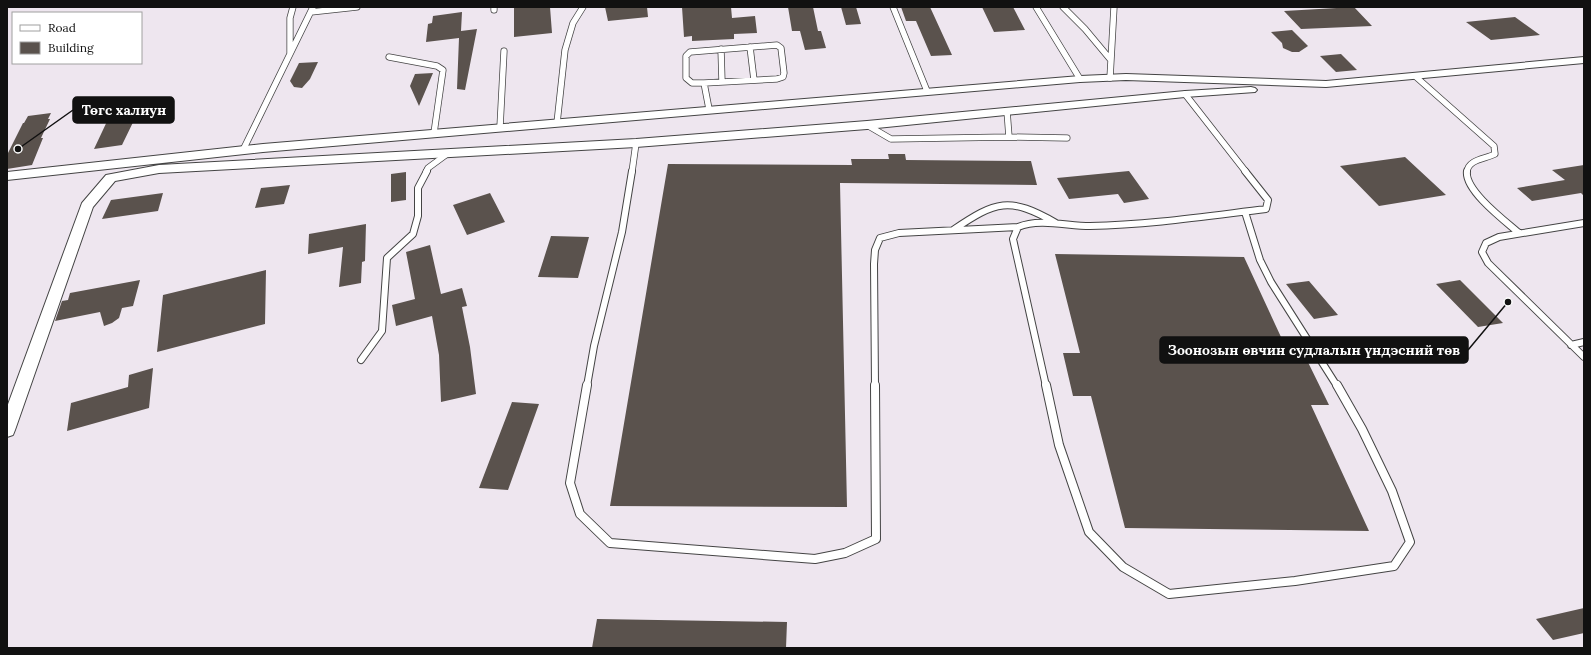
<svg xmlns="http://www.w3.org/2000/svg" width="1591" height="655" font-family="Lora,serif">
<style>
.industrial{fill:#eee6ef;fill-rule:evenodd}
.building{fill:#5a524d}
.lines{fill:none;stroke-linecap:round;stroke-linejoin:round}
.service-far2-casing{stroke:#444;stroke-width:7}
.service-far1-casing{stroke:#444;stroke-width:8}
.service-casing{stroke:#444;stroke-width:10}
.minor-casing{stroke:#444;stroke-width:2}
.service-far2{stroke:#fff;stroke-width:5.5}
.service-far1{stroke:#fff;stroke-width:6}
.service{stroke:#fff;stroke-width:8}
.minor{fill:#fff;fill-rule:evenodd}
.leader{fill:none;stroke:#111;stroke-width:1.5}
.callout-dot{fill:#111;stroke:#fff;stroke-width:1.5}
.callout{fill:#111;stroke:#111;stroke-width:1.5}
.callout-label{font-size:14px;text-anchor:middle;font-weight:bold;fill:#fff}
</style>
<rect width="100%" height="100%" fill="#fffdf5"/>
<path class="industrial" d="M7,7H1584V648H7ZM13,13H141V63H13Z"/>
<path class="building" d="M514,7H550L552,33L514,37Z
M605,7H647L648,17L608,21Z
M682,7H731L732,18L755,16L757,33L734,34V39L692,41V36L684,37Z
M788,7H813L818,31H821L826,48L805,50L800,31H792Z
M841,7H856L861,24L846,25Z
M901,7H930L952,55L931,56L916,21H906Z
M982,7H1013L1025,30L994,32Z
M1354,7L1372,26L1301,29L1284,11Z
M462,12L461,31L477,29L465,90L457,89L459,38L426,42L428,24L432,23L433,16Z
M1515,17L1540,35L1491,40L1466,22Z
M1292,30L1308,46L1299,52H1292L1283,48L1282,43L1271,32Z
M1341,54L1357,70L1336,72L1320,56Z
M318,62L310,79L302,88L294,87L290,81L299,63Z
M433,73L419,106L410,86L415,74Z
M138,112L122,145L94,149L110,115Z
M51,113L48,119H50L41,138H43L32,165L7,169V155L23,123H24L28,116Z
M888,154H905L906,160L1031,161L1037,185L840,183L847,507L610,506L668,164L852,165L851,159H889Z
M1405,157L1446,195L1379,206L1340,166Z
M1584,165V196L1581,193L1532,201L1517,188L1565,180L1552,170Z
M1129,171L1149,199L1124,203L1118,194L1069,199L1057,178Z
M406,172V200L391,202V174Z
M290,185L284,204L255,208L261,188Z
M163,193L158,211L102,219L111,200Z
M490,193L505,222L467,235L453,205Z
M366,224L365,261L362,262L361,283L339,287L343,247L308,254L309,234Z
M551,236L589,237L578,278L538,277Z
M430,245L441,294L462,288L467,306L462,307L470,347L476,394L441,402L439,355L432,316L396,326L392,305L415,299L406,252Z
M1055,254L1244,257L1287,350H1302L1329,405H1311L1369,531L1125,528L1091,396H1073L1063,353H1080Z
M266,270L265,324L157,352L163,295Z
M140,280L133,306L122,308L119,318L112,323L104,326L100,312L55,321L62,301L68,300L70,293Z
M1460,280L1503,323L1478,327L1436,284Z
M1309,281L1338,315L1314,319L1286,284Z
M153,368L149,408L67,431L71,403L128,387L129,375Z
M512,402L539,404L508,490L479,488Z
M1584,608V633L1553,640L1536,619Z
M597,619L787,622L786,648H592Z"/>
<g class="lines">
<g class="service-far2-casing">
<path id="service-far2" d="M494,7V10
M893,7L927,91
M1036,7L1080,79
M1063,7L1085,29L1110,59
M311,12L357,7
M777,45L781,48L784,73L783,77L777,79L704,83H692L686,78V56L690,52Z
M750,47L754,80
M721,49L722,82
M290,53V18L293,7
M389,57L437,66L443,70L434,133
M1415,76L1494,146L1495,154C1486,159 1468,159 1467,172
M1110,78L1114,7
M704,83L709,109
M1185,94L1246,172
M557,123L565,50L573,23L583,7
M867,125L891,139L1009,137L1007,111
M500,127L504,51
M1009,137L1067,138
M243,150L313,7
M426,172L428,168L447,154
M632,172L636,143"/>
</g>
<g class="service-far1-casing">
<path id="service-far1" d="M1467,171C1464,190 1505,221 1519,233
M1245,212L1260,260L1271,282L1337,386
M1584,223L1499,237L1486,243L1482,252L1488,263L1584,357
M953,230C996,201 1009,196 1056,223
M1571,345L1584,342
M361,360L382,331L387,258L413,234L418,216V188L427,171
M587,386L594,346L622,232L632,171
M875,386L874,264L875,250L880,238L899,233L1018,227
M1046,386L1013,239L1018,227C1040,218 1067,226 1090,226C1149,225 1208,216 1266,209L1268,200L1245,171"/>
</g>
<g class="service-casing">
<path id="service" d="M587,385L570,483L580,514L610,543L815,559L845,553L876,539L875,385
M1046,385L1059,445L1089,532L1123,567L1169,594L1295,581L1394,566L1410,542L1392,491L1362,429L1337,385"/>
</g>
<g class="minor-casing">
<path id="minor" d="M1584,57V63L1326,87L1126,80L1080,82L263,152L7,180V172L263,144L1080,76L1126,74L1326,81Z
M1251,87L1255,88L1257,90L1255,92L1185,97L867,129L636,147L159,173L115,181L93,207L15,430L13,435L7,437V407L82,203L106,175L159,165L636,139L867,121L1185,91Z"/>
</g>
<use href="#service-far2" class="service-far2"/>
<use href="#service-far1" class="service-far1"/>
<use href="#service" class="service"/>
<use href="#minor" class="minor"/>
</g>
<path class="leader" d="M18 149L73 110M1508 302L1468 350"/>
<g class="callout-dot">
<circle cx="18" cy="149" r="4"/>
<circle cx="1508" cy="302" r="4"/>
</g>
<g class="callout">
<rect x="73" y="97" width="101" height="26" rx="4"/>
<rect x="1160" y="337" width="308" height="26" rx="4"/>
</g>
<g class="callout-label">
<text x="124" y="115">Төгс халиун</text>
<text x="1314" y="355">Зоонозын өвчин судлалын үндэсний төв</text>
</g>
<rect width="1591" height="655" fill="none" stroke="#111111" stroke-width="16"/>
<rect x="12" y="12" width="130" height="52" fill="#ffffff" stroke="#a0a0a0"/>
<rect x="20" y="25" width="20" height="6" fill="#ffffff" stroke="#a0a0a0"/>
<text x="48" y="32" font-size="12" fill="#111111">Road</text>
<rect x="20" y="42" width="20" height="12" fill="#5a524d" stroke="#a0a0a0"/>
<text x="48" y="52" font-size="12" fill="#111111">Building</text>
</svg>
